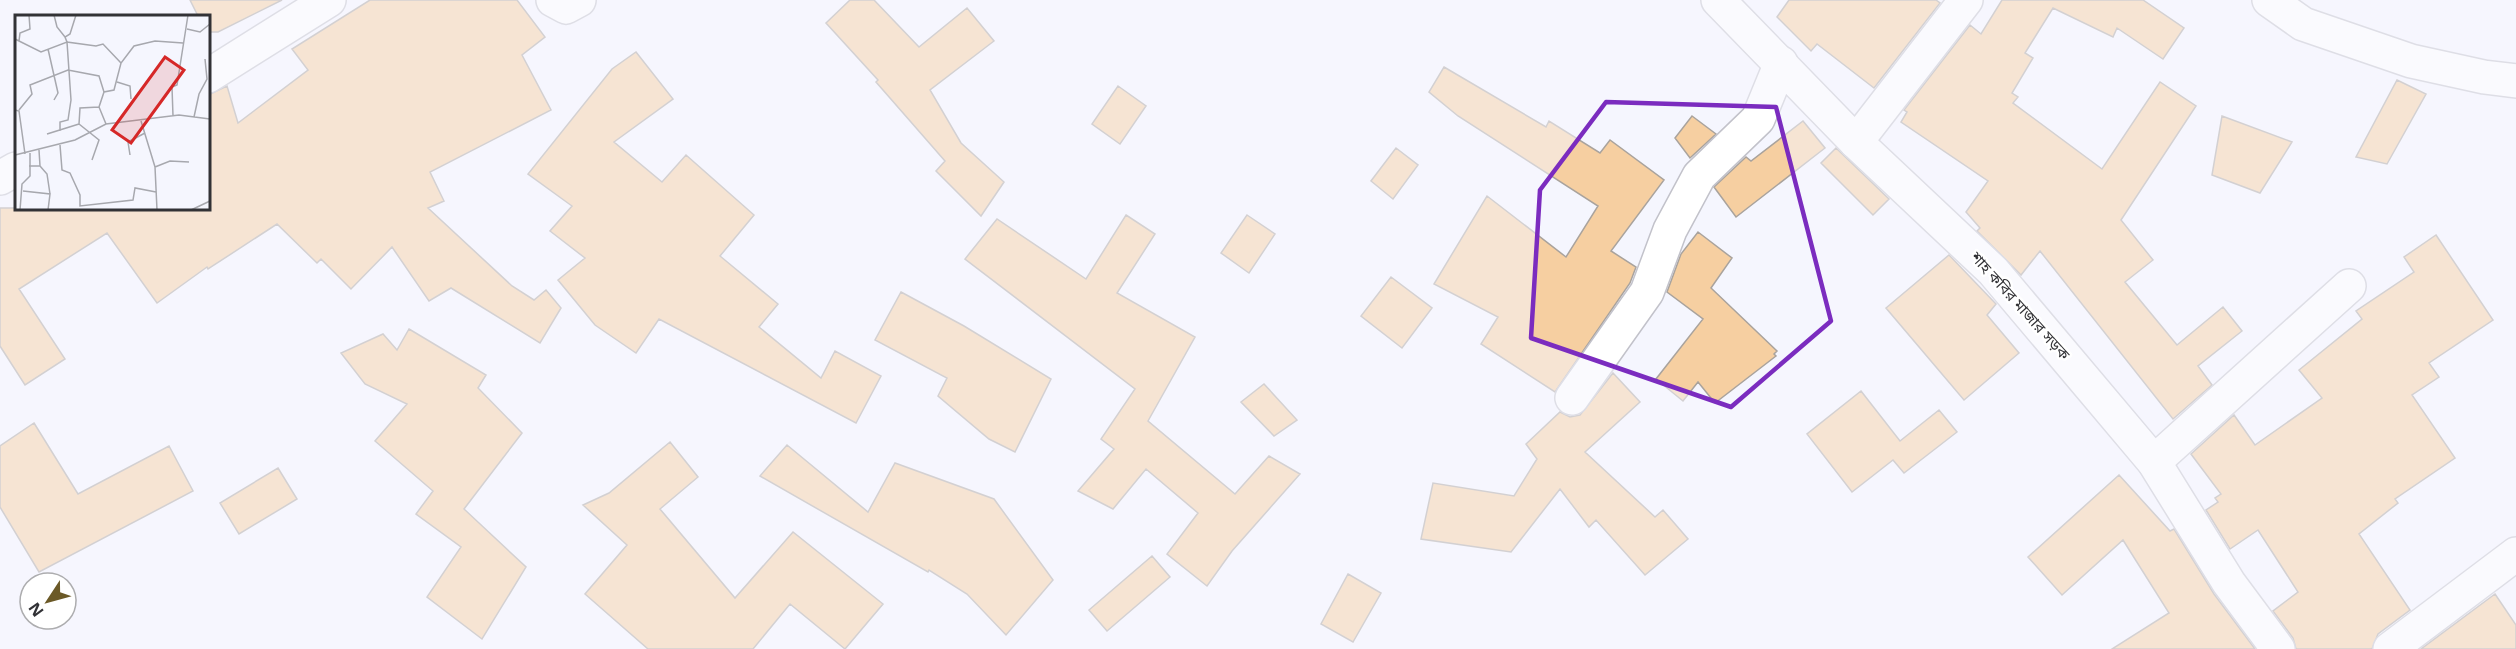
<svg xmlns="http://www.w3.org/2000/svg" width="2516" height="649" font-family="'Noto Sans','Noto Sans Bengali',sans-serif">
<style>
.building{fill:#f6cfa1;stroke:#a9a39d;stroke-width:1.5}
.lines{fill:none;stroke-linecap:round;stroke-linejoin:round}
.minor-casing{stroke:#c2c2ca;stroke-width:36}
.tertiary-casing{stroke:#c2c2ca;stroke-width:36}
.minor{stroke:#fff;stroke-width:33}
.tertiary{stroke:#fff;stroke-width:33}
.marked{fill:none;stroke:#7b2cbf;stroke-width:4.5;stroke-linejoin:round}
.labels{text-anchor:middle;stroke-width:5;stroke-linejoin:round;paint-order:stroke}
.street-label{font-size:15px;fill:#323236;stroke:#fff}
.inset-road{fill:none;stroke:#a7a8ae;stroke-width:1.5}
.view{fill:#d62828;fill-opacity:0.15;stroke:#d62828;stroke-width:3}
.inset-edge{fill:none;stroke:#323236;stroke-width:3}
</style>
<rect width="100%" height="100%" fill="#f5f6fe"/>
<path class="building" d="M190,0H282L218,32H208V16H198Z
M370,0H517L545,37L522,55L551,110L430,172L444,201L428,208L512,286L534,300L546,290L561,308L540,343L451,288L429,301L392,247L351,289L321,259L317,263L277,224L208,269L207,267L157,303L107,233L19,289L65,359L25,385L0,346V208H208V95L227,86L238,123L308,70L292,49Z
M850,0H874L919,47L967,8L994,41L930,90L961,143L1004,182L981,216L936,171L945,161L876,82L878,80L826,23Z
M1789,0H1936L1940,3L1874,88L1817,44L1811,51L1777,17Z
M2002,0H2143L2184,28L2163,59L2117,28L2113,37L2053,8L2025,53L2033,58L2012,93L2018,97L2013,103L2102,169L2160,82L2196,106L2121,220L2153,260L2125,282L2177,345L2223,307L2242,331L2198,366L2212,385L2173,419L2040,251L2021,275L1977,231L1980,228L1966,212L1988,181L1901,122L1907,112L1904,110L1970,25L1981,34Z
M636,52L673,99L614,142L662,182L686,155L754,215L720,256L778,304L759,327L821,378L835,351L881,376L856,423L659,319L636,353L595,325L558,280L585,258L550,231L572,206L528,174L612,69Z
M1444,67L1546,127L1549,121L1600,153L1610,140L1664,180L1611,251L1636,267L1630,283L1555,392L1481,344L1498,317L1434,284L1487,196L1566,257L1598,206L1458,116L1429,92Z
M2397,80L2426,94L2387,164L2356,157Z
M1118,86L1146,106L1120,144L1092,124Z
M1692,116L1716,134L1690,158L1675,138Z
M2222,116L2292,142L2260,193L2212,175Z
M1803,121L1825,148L1736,217L1714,187L1746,157L1751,161Z
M1396,148L1418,165L1393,199L1371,181Z
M1836,148L1889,199L1873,215L1821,163Z
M1126,215L1155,234L1117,293L1195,337L1148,421L1235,494L1269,456L1300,474L1232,551L1207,586L1167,554L1198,513L1146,469L1113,509L1078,491L1114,449L1101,439L1135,389L965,259L997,219L1086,279Z
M1247,215L1275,234L1249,273L1221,253Z
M1698,232L1732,258L1711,288L1777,351L1774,354L1776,356L1715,403L1698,382L1683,401L1656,379L1703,319L1667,292L1681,254Z
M2436,235L2493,320L2429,363L2439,377L2412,395L2455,458L2395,499L2398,503L2359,534L2410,610L2378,634L2372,649H2296L2293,638L2273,611L2298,592L2258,530L2230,549L2206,510L2218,502L2215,498L2221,494L2191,454L2234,415L2255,445L2322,398L2299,370L2362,319L2356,311L2414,272L2404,257Z
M1949,255L1996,304L1987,315L2019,353L1964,400L1886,308Z
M1391,277L1432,308L1402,348L1361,316Z
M901,292L964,326L1051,379L1015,452L989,439L938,396L947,378L875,340Z
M409,329L486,375L478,388L522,433L464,509L526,567L482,639L427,597L461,547L416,514L433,491L375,441L407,404L365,384L341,353L383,334L397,350Z
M1613,373L1640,402L1585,452L1655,517L1663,510L1688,539L1645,575L1596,520L1589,527L1560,489L1511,552L1421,539L1433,483L1514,496L1537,459L1526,444L1560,412L1570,417L1580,415Z
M1264,384L1297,420L1274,436L1241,402Z
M1861,391L1900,441L1939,410L1957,432L1904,473L1893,460L1852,492L1807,434Z
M34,423L78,494L169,446L193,491L39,572L0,507V446Z
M670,442L698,477L660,509L735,598L793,532L883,604L845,649L790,604L753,649H648L585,594L627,545L583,505L609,493Z
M787,445L868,512L895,463L994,499L1053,580L1006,635L967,594L929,570L928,572L760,476Z
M278,468L297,499L239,534L220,503Z
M2119,475L2170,531L2174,529L2214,594L2255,649H2112L2169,613L2123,540L2062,595L2028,557Z
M1152,556L1170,577L1107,631L1089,610Z
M1348,574L1381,593L1353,642L1321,624Z
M2495,594L2516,625V649H2421Z"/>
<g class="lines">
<g class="minor-casing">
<path id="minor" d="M553,0L566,7L579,0
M2269,0L2303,24L2411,61L2484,77L2516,81
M208,76L329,0
M1856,142L1966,0
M0,178L16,169
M1572,398L1647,292L1670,230L1699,176L1758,119L1781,63
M2154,462L2349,286
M2390,649L2516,554"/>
</g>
<g class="tertiary-casing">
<path id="tertiary" d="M1718,0L1856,142L1993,271L2154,462L2229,583L2278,649"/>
</g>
<use href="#minor" class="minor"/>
<use href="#tertiary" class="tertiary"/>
</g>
<path d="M0 0H2516V649H0ZM1606,102L1776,107L1831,321L1731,407L1531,338L1540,190Z" fill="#f5f6fe" fill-opacity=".55" fill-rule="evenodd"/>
<path class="marked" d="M1606,102L1776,107L1831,321L1731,407L1531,338L1540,190Z"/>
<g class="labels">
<g class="street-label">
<text transform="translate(2020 306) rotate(48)" y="5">শাহ কবির মাজার সড়ক</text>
</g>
</g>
<g transform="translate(15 15)">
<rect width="195" height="195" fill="#f5f6fe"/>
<path class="inset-road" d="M39,0L42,12L50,22M61,0L55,19L50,22L52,27L81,31L88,29L106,48M172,14L185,17L195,9M0,24L26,37L52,27L56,85L53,105L45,107V116M4,26L5,18L15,14L14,0M33,34L43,78L39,85M102,67L115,71L116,84M0,95L4,96L10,139M4,95L17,79L15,70L53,55L84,61L89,77M158,101L157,72L162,70L173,0M179,102L184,79L192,64L190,44M126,106L140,152L142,195M64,109L84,125L77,145M64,109L65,93L84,92M91,109L84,92L89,77L99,75L106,48L119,31L140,26L168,28M32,119L64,109M45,130L47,155L55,158L65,180V191L118,185L120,173L141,177M0,140L60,125L91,109L164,100L195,104M115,140L113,127L130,118M14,151H25L24,135M25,151L32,159L35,179M140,152L155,146L174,147M8,176L35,179L33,195M5,195L7,169L15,161V138M176,195L195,186"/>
<path class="view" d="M150,42L169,55L116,128L97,115Z"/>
<rect width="195" height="195" class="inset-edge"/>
</g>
<g transform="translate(48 601) rotate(234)"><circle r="28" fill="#ffffff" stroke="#adadaf" stroke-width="1.5"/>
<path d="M0-4.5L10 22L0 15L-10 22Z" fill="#6b5927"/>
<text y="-9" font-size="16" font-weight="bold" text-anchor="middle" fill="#323236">N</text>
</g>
</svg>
